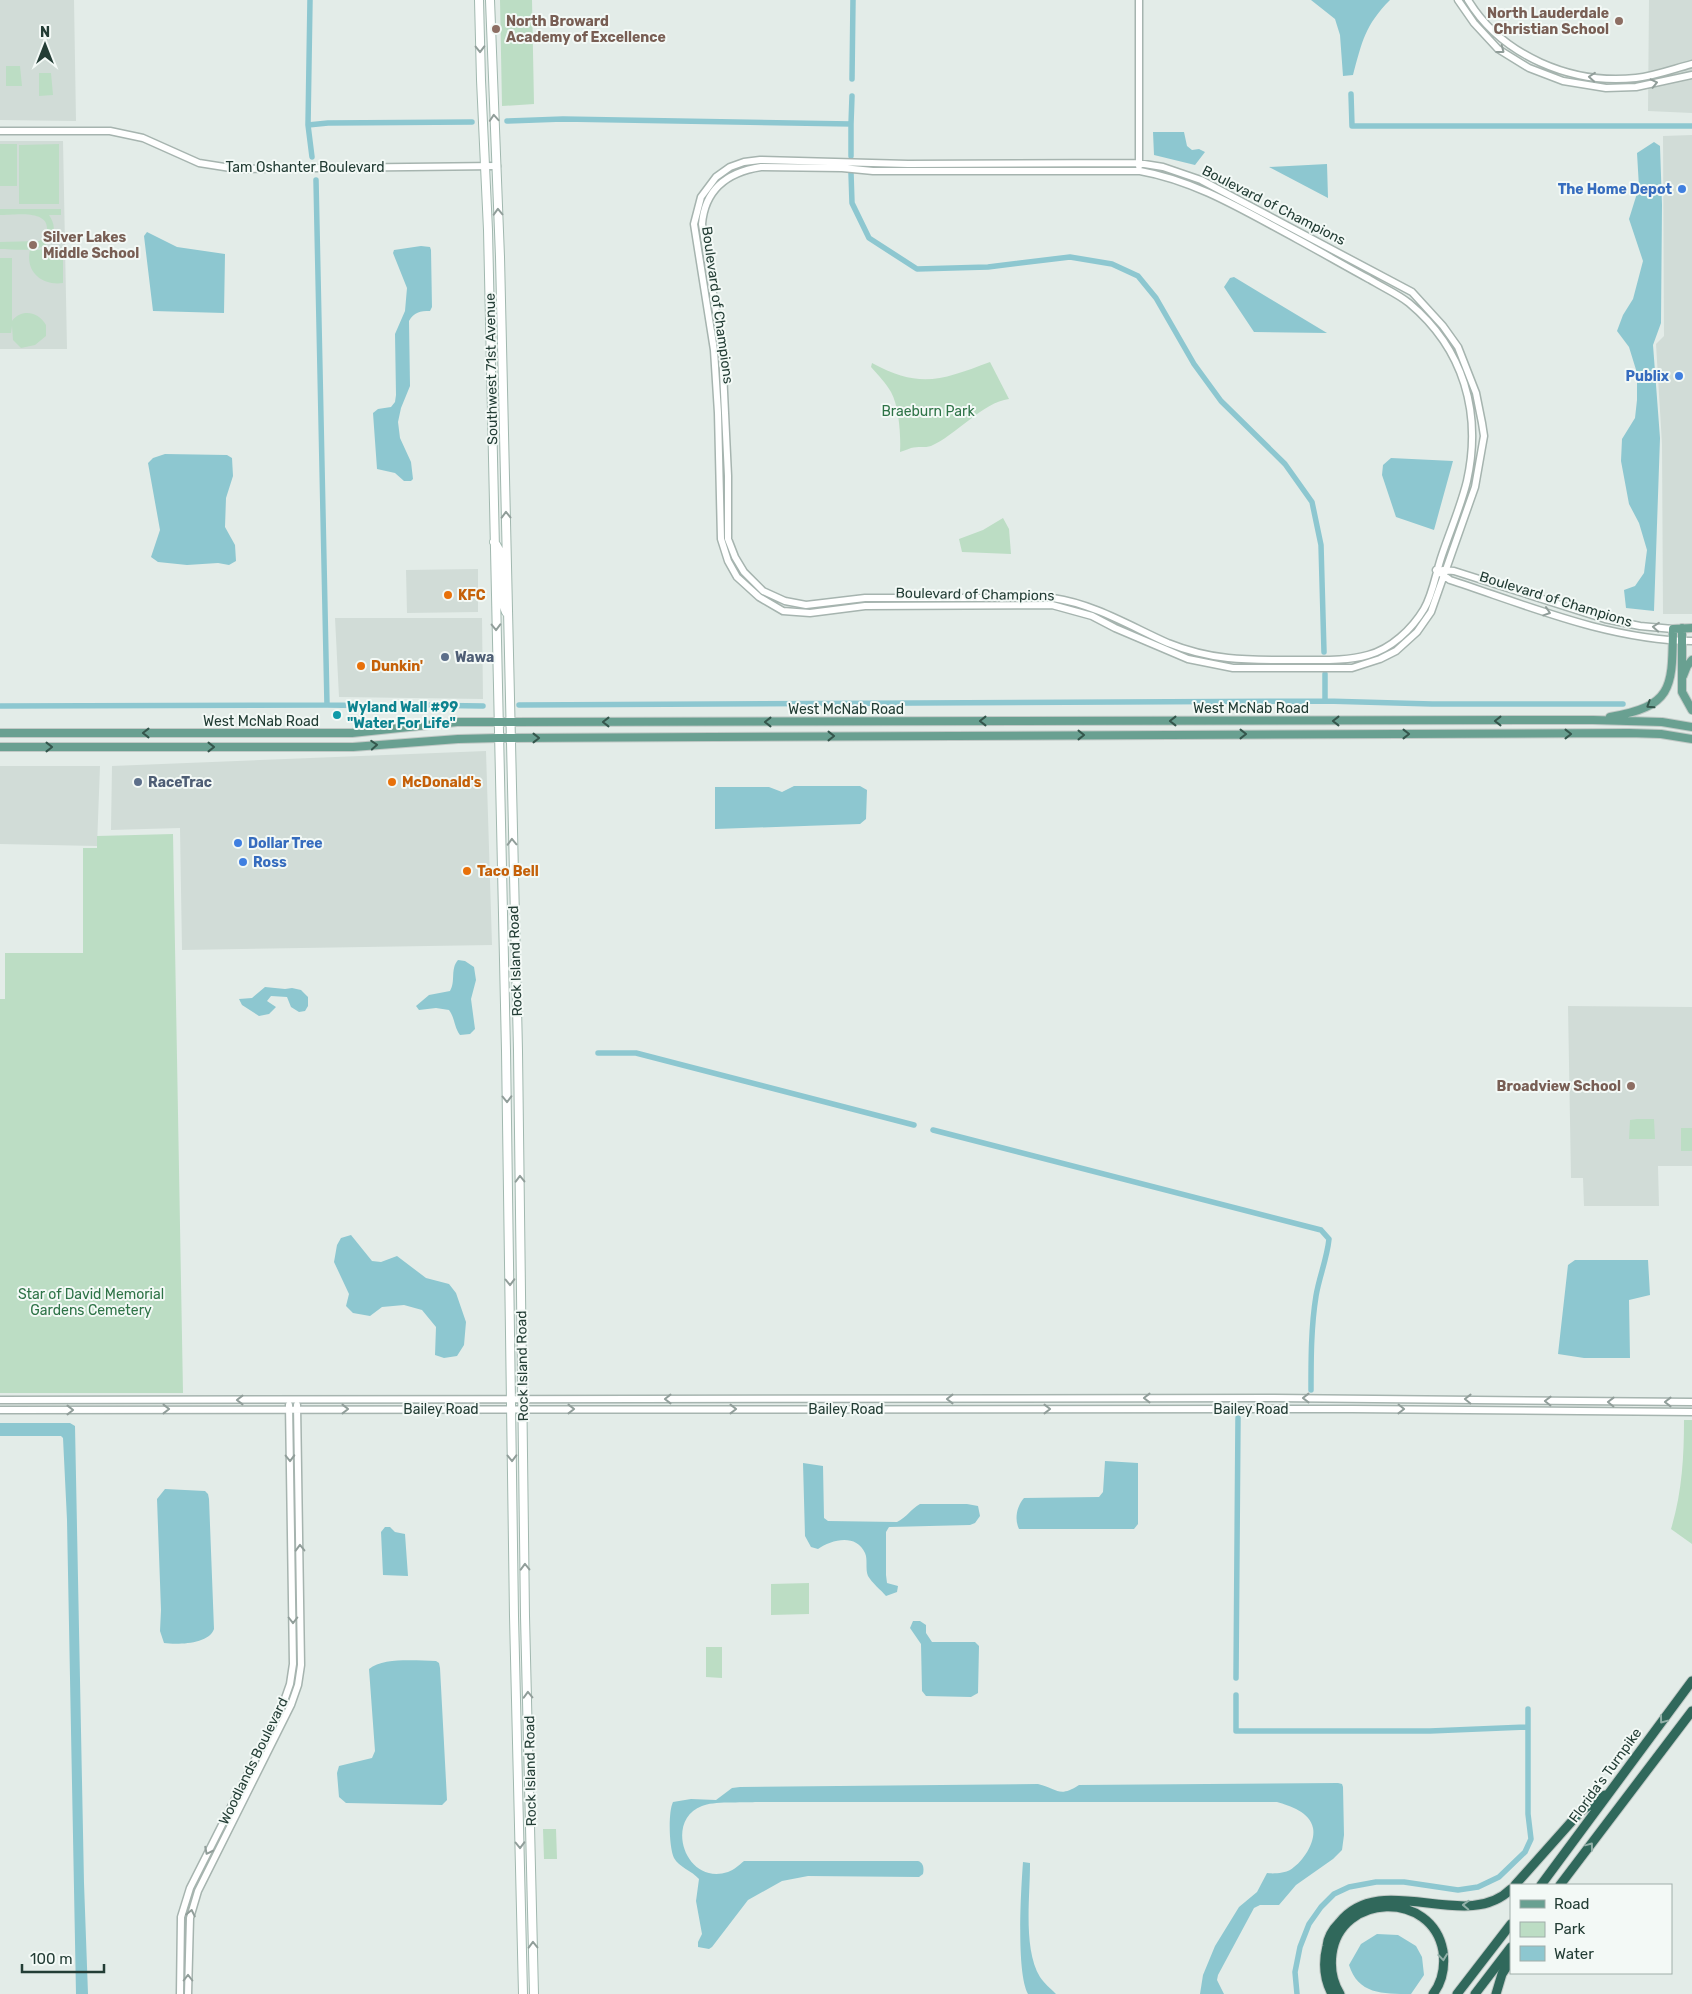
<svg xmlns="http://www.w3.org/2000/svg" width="1692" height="1994" font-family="Rubik,sans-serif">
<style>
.built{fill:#d1dcd7}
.green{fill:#bcddc4}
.water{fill:#8dc7d0}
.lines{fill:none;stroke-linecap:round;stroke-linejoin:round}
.canal{stroke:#8dc7d0;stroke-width:5.5}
.tertiary-casing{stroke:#a6b4af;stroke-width:9}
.secondary-casing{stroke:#a1b8af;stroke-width:10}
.primary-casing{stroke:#c1c9c6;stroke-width:10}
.motorway-casing{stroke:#c1c9c6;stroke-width:11}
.tertiary{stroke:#fff;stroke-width:6}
.secondary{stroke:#fff;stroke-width:8}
.primary{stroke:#69a091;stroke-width:8}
.motorway{stroke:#30685b;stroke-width:9}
.oneway{stroke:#919e9a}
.oneway2{stroke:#34564c}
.oneway3{stroke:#92b0a8}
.education-dot{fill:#8d6e63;stroke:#f3f9f6;stroke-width:2}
.shop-dot{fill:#3f7fe0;stroke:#f3f9f6;stroke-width:2}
.food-dot{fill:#e8710a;stroke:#f3f9f6;stroke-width:2}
.service-dot{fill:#5c6f8a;stroke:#f3f9f6;stroke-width:2}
.culture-dot{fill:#0f9aa8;stroke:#f3f9f6;stroke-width:2}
.labels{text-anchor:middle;stroke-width:4;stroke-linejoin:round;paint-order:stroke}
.education-label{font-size:14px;font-weight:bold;fill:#785e54;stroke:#f3f9f6;text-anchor:end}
.street-label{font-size:14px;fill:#233d35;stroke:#f3f9f6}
.shop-label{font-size:14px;font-weight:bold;fill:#366cbe;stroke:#f3f9f6;text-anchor:end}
.park-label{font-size:14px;fill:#2e7347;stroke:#f3f9f6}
.food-label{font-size:14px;font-weight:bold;fill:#c56008;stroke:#f3f9f6;text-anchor:start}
.service-label{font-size:14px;font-weight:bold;fill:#4e5e75;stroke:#f3f9f6;text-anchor:start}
.culture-label{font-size:14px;font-weight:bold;fill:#0d838f;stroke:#f3f9f6;text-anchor:start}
</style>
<rect width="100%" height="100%" fill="#e3ece8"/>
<path class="built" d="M0,0H74L76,121L0,120Z
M1649,0H1692V113L1648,111Z
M1692,135V614H1663L1662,444L1656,344L1664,336L1663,136Z
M0,141H63L67,349H0Z
M478,569V612L407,613L406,570Z
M335,618H482L483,699L339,697Z
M486,751L492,945L182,950L180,828L111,830L112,766Z
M0,766H100L97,846L0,844Z
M1568,1006L1692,1007V1166H1658L1659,1206H1584L1583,1178H1571Z"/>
<path class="green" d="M500,0H532L534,104L502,106Z
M6,66H20L22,86H6Z
M39,73H51L53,95L39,96Z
M0,144H17V186H0Z
M59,144V204H19V145Z
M0,209H61V215H49C53,221 55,226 53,234C48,255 17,249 0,249V242L39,241C44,238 47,235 47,229C48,209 13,215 0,215Z
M58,249L63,255V283C42,286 25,272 30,250Z
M0,258H12V321C21,309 38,311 46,325V336L35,345L21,348L13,340L12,326L11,333H0Z
M990,362L1009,399C983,402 955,436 931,446C925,448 918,446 911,448C908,449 904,451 900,452C901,436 899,406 891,392C886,383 878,375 871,367L872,363C920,389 942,380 990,362Z
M1003,518L1009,529L1011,554L962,552L959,539L983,530Z
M173,834L183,1393H0V999H5V953H83V848H97V836Z
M1637,1119H1654L1655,1139H1629L1630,1120Z
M1681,1128H1692V1151H1681Z
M1684,1420H1692V1544L1671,1529C1682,1493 1684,1457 1684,1420Z
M809,1583V1614L771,1615V1584Z
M706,1647H722V1678L706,1677Z
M543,1829H556L557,1859H544Z"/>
<path class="water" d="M1311,0H1390C1365,25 1362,42 1353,75L1343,76L1340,35L1335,19Z
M1153,132H1184L1187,146L1192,150L1199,149L1205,152L1195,165L1154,155Z
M1654,142L1660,146L1662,205L1661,323L1653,345L1660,438L1654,611L1626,608L1624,590L1635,586L1644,573L1647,550L1639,523L1629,504L1621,461L1622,439L1635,418L1637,400V373L1629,347L1617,331L1623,315L1633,299L1643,261L1629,219L1639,187L1637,153Z
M1327,164L1328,198L1269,167Z
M147,232L177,247L225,254L224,313L153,311L144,236Z
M421,246L430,247L431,250L432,307L430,311C420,311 414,312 409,321L410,386L401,408L398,422L400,438L411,462L413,479L411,481H404L395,473L377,469L373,413L378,409L391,407L395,402L396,395L395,334L405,311L407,288L393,253L394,250Z
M1234,277L1327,333L1254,332L1224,287L1230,278Z
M165,454L227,455L232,458L233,476L226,498L225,527L235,545L236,561L229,565L218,563L187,565L158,562L151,557L160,530L148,463L153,458Z
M1391,458L1453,461L1434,530L1396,517L1382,475L1383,465Z
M794,786H860L867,790L866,819L860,824L715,829V787H769L782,792Z
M458,960L465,961L474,967L476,980L471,999L475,1029L470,1034L460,1035C454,1027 455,1018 449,1010L436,1008L419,1010L416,1006L429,995L450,991C456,981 450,969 458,960Z
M265,987L285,989L292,988L301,990L308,997V1006L305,1011L299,1012L291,1007L287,997L271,996L267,1001L276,1007L269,1014L259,1016L242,1005L239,999L252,998Z
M351,1235L372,1261L381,1262L397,1256L426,1278L449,1284L456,1293L466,1322L464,1345L457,1356L444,1358L435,1355L436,1327L422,1310L404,1305L382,1307L370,1316L353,1313L346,1306L349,1294L334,1262L337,1245L341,1238Z
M1575,1260H1648L1650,1295L1629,1300L1630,1358H1584L1558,1354L1568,1265Z
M0,1423H70L75,1426L84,1883L88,1994H76L67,1520L63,1438L61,1436H0Z
M1105,1461L1138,1463V1524L1134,1529H1019C1014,1519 1017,1506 1024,1498L1099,1497L1103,1492Z
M803,1463L823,1466L824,1518L828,1521L897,1522C907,1517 911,1509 920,1504H967L978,1506L980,1516L975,1523L970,1525L889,1527L886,1532V1575L887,1583L898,1586L897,1592L886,1596C881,1590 872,1583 868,1576C865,1569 868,1559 865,1553C856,1533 831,1540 818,1549L811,1547L805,1536Z
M165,1489L205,1491L208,1494L209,1499L214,1629C209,1644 178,1645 164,1643L160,1631L161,1610L157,1499Z
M385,1527H390L395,1532L405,1534L408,1576L383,1575L381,1532Z
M913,1621H920L926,1625V1633L932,1642H975L979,1646L978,1693L971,1697L926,1696L922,1691L921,1644L910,1628Z
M436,1661L439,1663L440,1668L447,1800L442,1805L346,1803L339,1797L337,1773L339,1766L372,1758L375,1751L369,1669C384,1657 418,1661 436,1661Z
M1338,1783L1342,1784L1343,1787L1344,1835L1342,1850L1333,1859L1296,1885L1279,1905H1260L1254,1908L1218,1975L1217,1980L1224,1994H1200L1203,1975L1215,1946L1239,1907L1257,1892L1267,1873C1273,1874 1285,1873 1290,1870C1302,1863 1316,1843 1313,1828C1310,1812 1290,1806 1277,1802H755C742,1803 713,1801 702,1806C664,1820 685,1886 728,1872C734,1870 739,1865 744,1861H918C924,1863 924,1869 923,1874L919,1877L808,1876L782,1881L748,1900L712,1947L709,1949L698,1947V1942L702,1934L696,1901L699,1879C692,1871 679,1867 674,1858C669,1848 668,1812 673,1802L691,1799L716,1800L732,1788L740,1787L1038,1784C1058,1789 1059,1798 1079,1785Z
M1023,1862L1030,1863V1865C1030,1897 1023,1949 1040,1977C1044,1983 1051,1989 1056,1994H1028C1016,1972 1021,1890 1023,1862Z
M1377,1934L1398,1935L1416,1946L1422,1957L1424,1975L1411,1994C1382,1994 1358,1994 1349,1965L1361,1944Z"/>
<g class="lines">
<path class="canal" d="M852,79L853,0
M1351,94L1352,126H1692
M507,121L563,119L851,124V156
M851,124L852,96
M308,125L310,0
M312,157L308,125L328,123L472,122
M851,173L852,203L869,238L917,269L988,267L1070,257L1112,264L1138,276L1156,298L1194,364L1221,401L1285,464L1312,502L1321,545L1324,652
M316,180L327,705
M1325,674V701
M413,705L483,706
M519,705L1325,701L1432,704H1623
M0,706L327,705L388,706
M598,1053H636L914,1125
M933,1130L1321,1230L1329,1239C1327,1259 1319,1277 1316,1296C1311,1327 1311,1359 1311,1390
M1236,1678L1238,1418
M1236,1695V1731H1430L1528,1727
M1297,1994L1295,1972L1300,1947L1309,1924L1321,1907L1334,1894L1349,1887L1376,1882H1404L1458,1890L1478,1887L1499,1877L1525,1852L1531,1839L1528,1814V1709"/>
<g class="tertiary-casing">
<path id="tertiary" d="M1139,0V166
M1458,0L1474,23L1498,49L1529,68L1563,81L1606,88L1636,87L1692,75
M1468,0C1502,56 1572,85 1636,78C1655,76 1673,69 1692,64
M0,131H110L143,138L199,163L237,169L497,166
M760,160L908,164L1138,163L1163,167L1201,180L1412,292L1443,326L1458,347L1476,393L1482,423L1484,436L1475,487L1431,612L1417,632L1396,651L1380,659L1352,668H1233L1188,659L1115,628L1092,616L1052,605L865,606L810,613L783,611L759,597L737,577L728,561L721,539L718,413L714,350L694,224L701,197L716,177L730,167L744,162Z
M761,167L842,168L873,171H1140C1197,181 1246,212 1297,239C1321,252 1345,266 1369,279C1382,287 1398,294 1409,303C1464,349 1482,413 1467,481C1461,506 1450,531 1442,555C1436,572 1433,594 1424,609C1412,629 1391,649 1368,655C1347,661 1324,660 1301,660C1252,660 1215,662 1168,643C1130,626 1094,604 1053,598H865L806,605L785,601L763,591L744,572L735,557L728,539V476L722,350L702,224C705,189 728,172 761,167Z
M1436,570L1450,580C1529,606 1609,640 1692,641
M1443,570L1454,571L1605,619L1640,626L1673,629
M0,1400L1274,1398L1692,1402
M0,1410L1352,1409L1692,1412
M180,1994L181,1917L190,1888L283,1704L290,1684L293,1664L289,1405
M188,1994L190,1918L198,1891L291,1705L298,1685L301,1665L297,1405"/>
</g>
<g class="secondary-casing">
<path id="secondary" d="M479,0L481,80L488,230L506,1051L514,1616L523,1994
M490,0L500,257L518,1051L525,1616L534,1994
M494,542C510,560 496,590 506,612"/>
</g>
<g class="primary-casing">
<path id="primary" d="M1682,628V692L1692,710
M1683,676L1687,666L1692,660
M1610,717C1674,706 1672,687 1673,629L1692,628
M0,733H352L457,722L1593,720L1662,722L1692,727
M0,747H353L458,739L498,738L1629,733L1661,734L1692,739"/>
</g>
<g class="motorway-casing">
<path id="motorway" d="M1515,1885L1581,1811L1605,1795
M1541,1885L1692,1681
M1560,1885L1692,1711
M1332,1994C1324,1979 1323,1962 1327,1946C1328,1937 1333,1929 1339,1923C1381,1869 1466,1934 1511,1889
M1340,1994C1332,1981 1330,1969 1332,1954C1340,1893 1432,1890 1443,1951C1445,1966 1443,1981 1433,1994
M1457,1994L1511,1924
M1475,1994L1511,1947
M1496,1994L1502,1974L1511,1960"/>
</g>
<use href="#tertiary" class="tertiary"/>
<use href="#secondary" class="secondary"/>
<use href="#primary" class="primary"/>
<use href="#motorway" class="motorway"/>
</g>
<defs><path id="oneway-chevron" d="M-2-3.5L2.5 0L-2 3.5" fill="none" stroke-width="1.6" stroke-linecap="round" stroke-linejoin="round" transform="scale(1.25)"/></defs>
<g class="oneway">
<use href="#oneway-chevron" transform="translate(480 49) rotate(89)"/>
<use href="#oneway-chevron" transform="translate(1501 50) rotate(37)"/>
<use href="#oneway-chevron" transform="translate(1592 77) rotate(-175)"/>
<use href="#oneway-chevron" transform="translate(1654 83) rotate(-13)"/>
<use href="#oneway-chevron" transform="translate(494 118) rotate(-94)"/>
<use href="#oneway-chevron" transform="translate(498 212) rotate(-92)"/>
<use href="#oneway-chevron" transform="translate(506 515) rotate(-91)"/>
<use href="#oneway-chevron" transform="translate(1547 612) rotate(18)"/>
<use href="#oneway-chevron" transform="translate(496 627) rotate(89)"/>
<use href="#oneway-chevron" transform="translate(1656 627) rotate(-175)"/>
<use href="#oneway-chevron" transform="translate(512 842) rotate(-92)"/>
<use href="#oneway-chevron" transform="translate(507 1099) rotate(89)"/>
<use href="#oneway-chevron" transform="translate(520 1179) rotate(-91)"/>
<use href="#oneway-chevron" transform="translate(510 1282) rotate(89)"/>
<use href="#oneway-chevron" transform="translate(1147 1398) rotate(180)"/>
<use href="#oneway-chevron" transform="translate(1306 1398) rotate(-180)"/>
<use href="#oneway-chevron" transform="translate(668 1399) rotate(180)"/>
<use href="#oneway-chevron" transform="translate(950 1399) rotate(180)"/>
<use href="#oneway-chevron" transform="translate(1468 1399) rotate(-179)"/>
<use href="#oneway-chevron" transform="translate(240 1400) rotate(180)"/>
<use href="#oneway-chevron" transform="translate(1548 1401) rotate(-179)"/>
<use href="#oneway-chevron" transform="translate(1611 1402) rotate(-179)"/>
<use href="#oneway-chevron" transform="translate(1668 1402) rotate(-180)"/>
<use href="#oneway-chevron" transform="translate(166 1409)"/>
<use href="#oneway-chevron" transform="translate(345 1409)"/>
<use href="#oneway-chevron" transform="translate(571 1409)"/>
<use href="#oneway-chevron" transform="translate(733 1409)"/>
<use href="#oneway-chevron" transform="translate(1047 1409)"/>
<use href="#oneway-chevron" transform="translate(1401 1409) rotate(1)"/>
<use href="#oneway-chevron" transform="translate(70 1410)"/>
<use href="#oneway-chevron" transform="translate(290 1458) rotate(89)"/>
<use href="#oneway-chevron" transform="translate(512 1458) rotate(89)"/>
<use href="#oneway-chevron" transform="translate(300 1548) rotate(-91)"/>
<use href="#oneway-chevron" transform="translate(525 1567) rotate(-91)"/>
<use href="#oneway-chevron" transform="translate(293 1620) rotate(90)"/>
<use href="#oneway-chevron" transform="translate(528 1695) rotate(-92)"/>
<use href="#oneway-chevron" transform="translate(520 1845) rotate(89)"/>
<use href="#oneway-chevron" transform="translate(208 1851) rotate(117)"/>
<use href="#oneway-chevron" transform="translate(191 1913) rotate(-78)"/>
<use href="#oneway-chevron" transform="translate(533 1945) rotate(-91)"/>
<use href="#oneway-chevron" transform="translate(188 1978) rotate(-90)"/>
</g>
<g class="oneway2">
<use href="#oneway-chevron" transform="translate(1650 705) rotate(147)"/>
<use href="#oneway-chevron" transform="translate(983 721) rotate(180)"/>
<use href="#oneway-chevron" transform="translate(1173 721) rotate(180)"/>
<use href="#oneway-chevron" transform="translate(1336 721) rotate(180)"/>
<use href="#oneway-chevron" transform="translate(1498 721) rotate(180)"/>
<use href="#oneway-chevron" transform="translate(606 722) rotate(180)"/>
<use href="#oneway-chevron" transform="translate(768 722) rotate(180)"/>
<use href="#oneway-chevron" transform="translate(146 733) rotate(180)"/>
<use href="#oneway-chevron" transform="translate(1243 734)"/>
<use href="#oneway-chevron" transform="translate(1406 734)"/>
<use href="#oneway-chevron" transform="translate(1568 734)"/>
<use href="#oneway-chevron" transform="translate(1081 735)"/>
<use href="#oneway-chevron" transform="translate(831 736)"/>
<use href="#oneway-chevron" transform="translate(536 738)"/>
<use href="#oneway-chevron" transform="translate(374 745) rotate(-4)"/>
<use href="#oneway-chevron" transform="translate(49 747)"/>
<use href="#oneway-chevron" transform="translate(211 747)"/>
</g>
<g class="oneway3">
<use href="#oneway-chevron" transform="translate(1663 1720) rotate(127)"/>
<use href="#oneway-chevron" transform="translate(1590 1846) rotate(-53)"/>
<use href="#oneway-chevron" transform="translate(1466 1905) rotate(-178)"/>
<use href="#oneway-chevron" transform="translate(1443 1957) rotate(84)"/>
</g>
<g class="education-dot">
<circle cx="1619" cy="21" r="5"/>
<circle cx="496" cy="29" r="5"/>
<circle cx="33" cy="245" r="5"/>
<circle cx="1631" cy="1086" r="5"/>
</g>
<g class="shop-dot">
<circle cx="1682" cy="189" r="5"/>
<circle cx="1679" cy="376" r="5"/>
<circle cx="238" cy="843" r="5"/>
<circle cx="243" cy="862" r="5"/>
</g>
<g class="food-dot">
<circle cx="448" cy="595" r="5"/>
<circle cx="361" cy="666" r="5"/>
<circle cx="392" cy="782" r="5"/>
<circle cx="467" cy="871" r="5"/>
</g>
<g class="service-dot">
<circle cx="445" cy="657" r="5"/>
<circle cx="138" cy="782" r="5"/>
</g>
<circle class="culture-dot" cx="337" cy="715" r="5"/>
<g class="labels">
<g class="education-label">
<text x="1609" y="18">North Lauderdale<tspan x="1609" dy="16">Christian School</tspan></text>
<text x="506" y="26" text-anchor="start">North Broward<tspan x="506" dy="16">Academy of Excellence</tspan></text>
<text x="43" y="242" text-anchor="start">Silver Lakes<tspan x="43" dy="16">Middle School</tspan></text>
<text x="1621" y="1091">Broadview School</text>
</g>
<g class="street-label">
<text x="305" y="172">Tam Oshanter Boulevard</text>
<text transform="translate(1274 205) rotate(27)" y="5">Boulevard of Champions</text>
<text transform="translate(718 305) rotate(82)" y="5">Boulevard of Champions</text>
<text transform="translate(491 369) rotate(-91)" y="5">Southwest 71st Avenue</text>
<text transform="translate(975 594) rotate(1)" y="5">Boulevard of Champions</text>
<text transform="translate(1556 599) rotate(17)" y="5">Boulevard of Champions</text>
<text x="1251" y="713">West McNab Road</text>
<text x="846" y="714">West McNab Road</text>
<text x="261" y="726">West McNab Road</text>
<text transform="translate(515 961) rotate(-92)" y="5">Rock Island Road</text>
<text transform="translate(522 1366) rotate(-91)" y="5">Rock Island Road</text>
<text x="441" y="1414">Bailey Road</text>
<text x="846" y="1414">Bailey Road</text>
<text x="1251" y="1414">Bailey Road</text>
<text transform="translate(253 1761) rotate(-64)" y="5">Woodlands Boulevard</text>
<text transform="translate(530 1771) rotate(-91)" y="5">Rock Island Road</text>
<text transform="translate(1605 1775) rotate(-54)" y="5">Florida's Turnpike</text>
</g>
<g class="shop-label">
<text x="1672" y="194">The Home Depot</text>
<text x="1669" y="381">Publix</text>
<text x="248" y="848" text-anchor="start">Dollar Tree</text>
<text x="253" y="867" text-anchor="start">Ross</text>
</g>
<g class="park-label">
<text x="928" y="416">Braeburn Park</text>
<text x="91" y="1299">Star of David Memorial<tspan x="91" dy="16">Gardens Cemetery</tspan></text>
</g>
<g class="food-label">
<text x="458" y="600">KFC</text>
<text x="371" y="671">Dunkin'</text>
<text x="402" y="787">McDonald's</text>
<text x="477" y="876">Taco Bell</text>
</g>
<g class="service-label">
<text x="455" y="662">Wawa</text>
<text x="148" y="787">RaceTrac</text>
</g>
<g class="culture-label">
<text x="347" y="712">Wyland Wall #99<tspan x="347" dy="16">"Water For Life"</tspan></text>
</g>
</g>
<rect x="1510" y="1884" width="162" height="90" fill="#f3f9f6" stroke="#a0aea9"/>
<rect x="1520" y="1900" width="25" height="8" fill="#69a091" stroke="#a0aea9"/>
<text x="1554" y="1909" font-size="15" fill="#233d35">Road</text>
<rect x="1520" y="1922" width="25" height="15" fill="#bcddc4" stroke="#a0aea9"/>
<text x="1554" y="1934" font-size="15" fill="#233d35">Park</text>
<rect x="1520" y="1946" width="25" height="15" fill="#8dc7d0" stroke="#a0aea9"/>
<text x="1554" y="1959" font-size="15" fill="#233d35">Water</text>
<g transform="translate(45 45)" stroke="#f3f9f6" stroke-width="4" paint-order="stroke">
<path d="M0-4L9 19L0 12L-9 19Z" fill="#233d35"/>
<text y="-8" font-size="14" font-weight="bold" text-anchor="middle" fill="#233d35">N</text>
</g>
<path d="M22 1964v8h82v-8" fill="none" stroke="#233d35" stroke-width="2.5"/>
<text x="30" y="1964" font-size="15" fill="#233d35" stroke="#f3f9f6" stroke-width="4" paint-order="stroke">100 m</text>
</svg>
